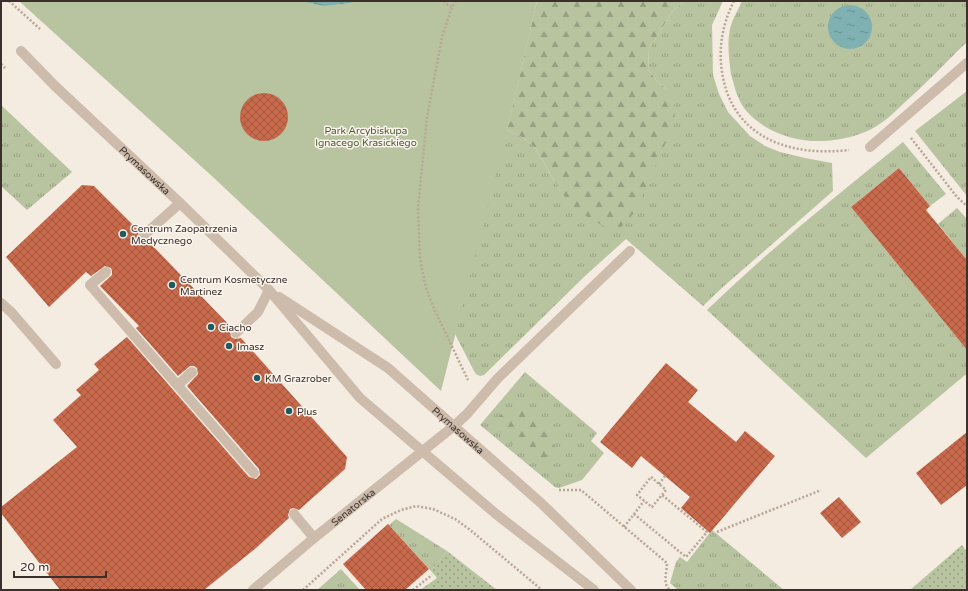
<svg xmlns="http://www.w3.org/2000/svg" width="968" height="591" font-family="'Varela Round',sans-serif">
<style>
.grass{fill:url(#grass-tufts)}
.forest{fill:url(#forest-firs)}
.park{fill:#b8c4a0}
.garden{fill:url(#garden-dots)}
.water{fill:url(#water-ripples)}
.building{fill:url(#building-cross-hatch)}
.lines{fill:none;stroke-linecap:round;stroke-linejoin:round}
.path{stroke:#b9a596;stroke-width:2.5;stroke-dasharray:2 2;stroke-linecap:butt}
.service{stroke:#cdbbac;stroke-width:10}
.minor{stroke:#cdbbac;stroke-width:10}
.tertiary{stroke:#cdbbac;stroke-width:10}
.poi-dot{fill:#1f5a5e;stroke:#fbf5ee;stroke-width:1.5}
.labels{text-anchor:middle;stroke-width:3;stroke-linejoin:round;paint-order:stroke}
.park-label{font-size:10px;fill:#4a5a2e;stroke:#fbf5ee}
.street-label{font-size:10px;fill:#3b302b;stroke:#fbf5ee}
.poi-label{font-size:10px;fill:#3b302b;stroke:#fbf5ee;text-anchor:start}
</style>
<defs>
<pattern id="grass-tufts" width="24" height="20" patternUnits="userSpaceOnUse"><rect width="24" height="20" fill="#b8c4a0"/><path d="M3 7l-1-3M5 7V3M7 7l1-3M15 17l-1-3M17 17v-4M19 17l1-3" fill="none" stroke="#97a083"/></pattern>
<pattern id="forest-firs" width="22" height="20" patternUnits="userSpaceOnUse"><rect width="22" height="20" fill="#b8c4a0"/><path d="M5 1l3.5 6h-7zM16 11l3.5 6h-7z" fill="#97a083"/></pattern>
<pattern id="garden-dots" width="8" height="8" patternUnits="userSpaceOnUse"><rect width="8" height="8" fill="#b8c4a0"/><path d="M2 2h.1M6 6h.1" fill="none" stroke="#97a083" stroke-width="1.8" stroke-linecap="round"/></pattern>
<pattern id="water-ripples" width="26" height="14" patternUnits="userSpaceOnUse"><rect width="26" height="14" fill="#7fb0b2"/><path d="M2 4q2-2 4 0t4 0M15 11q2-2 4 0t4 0" fill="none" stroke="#699091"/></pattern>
<pattern id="building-cross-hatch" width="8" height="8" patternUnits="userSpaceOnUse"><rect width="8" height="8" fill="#c8694b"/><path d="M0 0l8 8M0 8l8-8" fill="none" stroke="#a4573f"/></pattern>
</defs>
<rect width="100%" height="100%" fill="#f4ebe1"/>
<path class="grass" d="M537,1L507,130L524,138L536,149L560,191L666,89L656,80L648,69L649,49L672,12L684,1H723L712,25L713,75L719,94L728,112L750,136L765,146L780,152L805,158L832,163L833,191L724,286L703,306L626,239L585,276L484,375L480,376L476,374L474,371L455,334Z
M742,1H967V42C946,62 926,84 904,103C893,114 880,126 865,132C832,145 795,145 764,126C757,121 749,115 744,108C737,98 734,85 731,74C729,60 727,43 730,29C732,20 738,10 742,1Z
M967,91V196L915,131Z
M1,105L72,172L27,210L1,186Z
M903,142L946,194L930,206L899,168L851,207L967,350V375H965L866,458L707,310C769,250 836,196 903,142Z
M957,208L967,219V260L938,224Z
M525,372L597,433L591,441L604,453L582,480L559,488L555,487L480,425Z
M396,519L447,551L431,571L389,525Z
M712,530L784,590H678L670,583L676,562L680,557L687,562Z
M341,569L360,590H317Z"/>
<path class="forest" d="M537,1H684L672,12L649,49L648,69L656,80L666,89L674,102L675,122L635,212L621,227H605L579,212L560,191L536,149L524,138L507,130Z
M516,407L536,413L551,428L554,448L546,457H534L511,443L498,430L499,417L505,410Z"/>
<path class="park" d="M19,1H537L507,130L441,391L214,178Z"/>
<path class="garden" d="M962,545L967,552V590H910Z
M447,551L497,590H420L437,578L431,571Z"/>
<path class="water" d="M301,1H356L349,3L324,6Z
M828 27a22 22 0 1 1 44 0a22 22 0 1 1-44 0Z"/>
<path class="building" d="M240 117a24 24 0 1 1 48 0a24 24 0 1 1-48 0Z
M899,168L930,206L926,210L967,260V350L851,207Z
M82,185L94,186L139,231L137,237L138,241L144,242L148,241L232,328L230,332L231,337L235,339L241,338L347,457L345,469L299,510L293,508L290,509L288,515L289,518L256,548L204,590H60L1,513V507L77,447L53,420L81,395L76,390L99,370L94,364L127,337L249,477L256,479L260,475L259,469L187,386L198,374L197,368L194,366H190L178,376L136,328L139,326L100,286L112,275V271L111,268L105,266L91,276L86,272L49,307L6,257Z
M666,363L698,390L688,402L736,442L745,431L775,456L710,533L681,508L690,497L641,456L632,468L600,442Z
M967,432V485L941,505L916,473Z
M839,497L861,522L842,538L820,513Z
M388,524L429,569L405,590H366L343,564Z"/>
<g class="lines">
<path class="path" d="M9,1L40,29
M444,1L446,4L452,7
M456,1L452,7L442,37L427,117L418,208L420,259L426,288L435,311L468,380
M734,1C723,23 718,47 722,72C732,138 790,157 849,150
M1,64L5,68
M911,138L957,197L967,206
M651,477L666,490L652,507L637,495Z
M659,484L665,476
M559,490H581L667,563C667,572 662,584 670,590
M634,514L686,557L707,532L662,495
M624,527L644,501
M717,532L821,490
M303,590L382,519L401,510L416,506L433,509L455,519L469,529L542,590
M413,590L432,575"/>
<path class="service" d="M870,147L967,63
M143,236L180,203
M106,272L90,285L254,473
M1,303L12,313L56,364
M236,333L258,312L269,290
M178,385L192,372
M454,426L467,414L498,378L630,251
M294,514L314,538"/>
<path class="minor" id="s1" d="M253,590L314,538L454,426"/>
<g class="tertiary">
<path id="s2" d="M21,51L55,86L180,203L269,290L360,398L496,514L594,590"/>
<path id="s3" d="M279,297L388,368L541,503L631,590"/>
</g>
</g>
<g class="poi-dot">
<circle cx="123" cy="234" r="4"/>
<circle cx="172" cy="285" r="4"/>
<circle cx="211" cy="327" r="4"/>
<circle cx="229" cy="346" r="4"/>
<circle cx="257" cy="378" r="4"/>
<circle cx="289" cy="411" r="4"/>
</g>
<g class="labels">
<g class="park-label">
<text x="366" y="134">Park Arcybiskupa<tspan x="366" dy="12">Ignacego Krasickiego</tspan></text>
</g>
<g class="street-label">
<text dy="4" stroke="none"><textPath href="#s2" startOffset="172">Prymasowska</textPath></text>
<text dy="4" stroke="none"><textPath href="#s3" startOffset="224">Prymasowska</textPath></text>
<text dy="4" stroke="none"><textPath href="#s1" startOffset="130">Senatorska</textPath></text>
</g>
<g class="poi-label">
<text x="131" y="232">Centrum Zaopatrzenia<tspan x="131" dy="12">Medycznego</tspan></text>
<text x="180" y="283">Centrum Kosmetyczne<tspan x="180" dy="12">Martinez</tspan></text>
<text x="219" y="331">Ciacho</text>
<text x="237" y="350">Imasz</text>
<text x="265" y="382">KM Grazrober</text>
<text x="297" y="415">Plus</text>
</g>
</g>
<rect width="968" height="591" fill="none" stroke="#3b302b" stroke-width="4"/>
<path d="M14 571v6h92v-6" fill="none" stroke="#3b302b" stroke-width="2"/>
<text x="20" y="571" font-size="12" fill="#3b302b" stroke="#fbf5ee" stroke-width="3" paint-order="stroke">20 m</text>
</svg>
